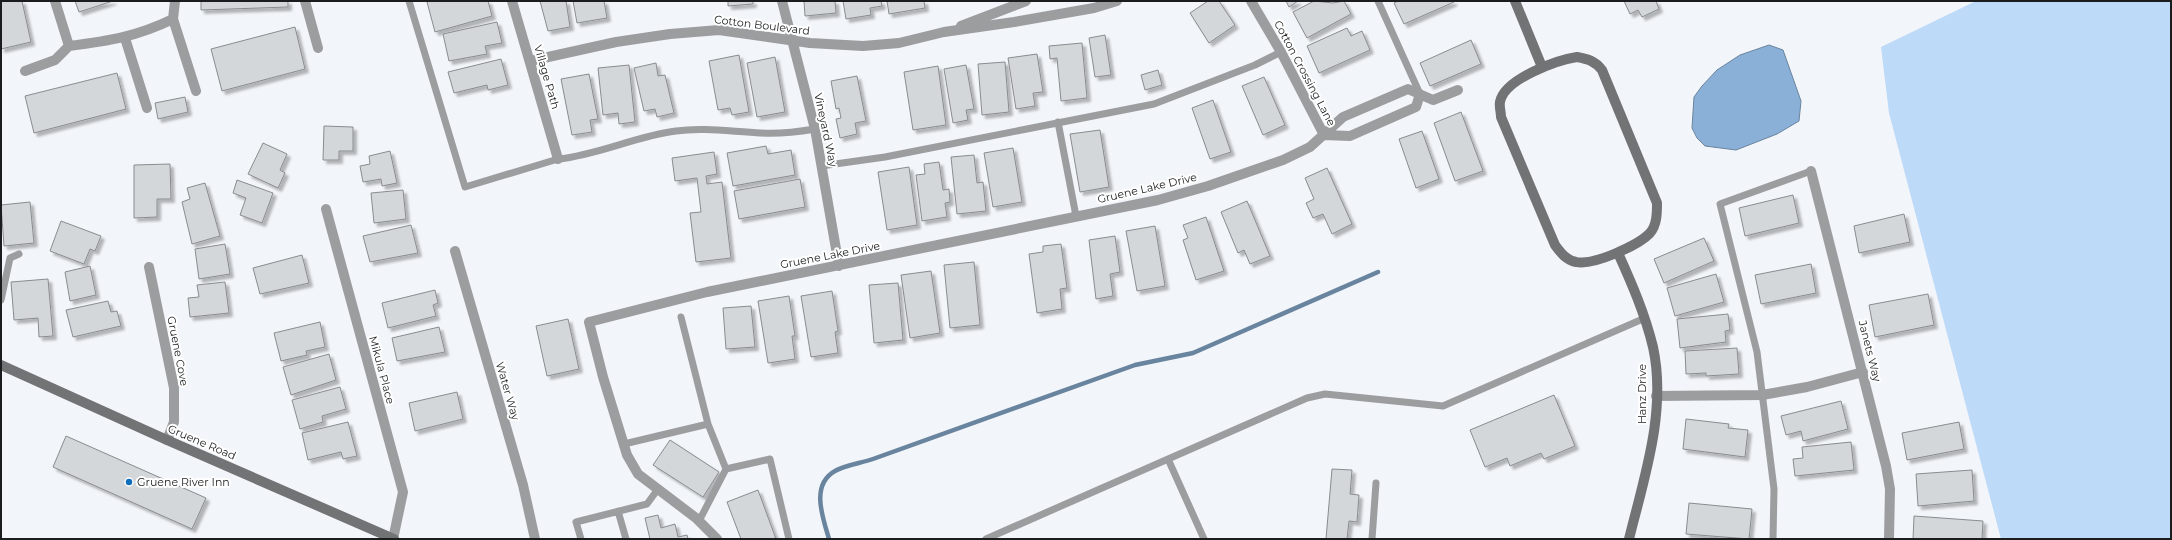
<svg xmlns="http://www.w3.org/2000/svg" width="2172" height="540" font-family="Montserrat,sans-serif">
<style>
.green{fill:#bddaf9}
.water{fill:#8bb0d7;stroke:#69849f}
.lines{fill:none;stroke-linecap:round;stroke-linejoin:round}
.stream{stroke:#69849f;stroke-width:4.5}
.building{fill:#d3d7da;stroke:#898c8f;filter:url(#shadow)}
.lane{stroke:#9c9d9e;stroke-width:7}
.street{stroke:#9c9d9e;stroke-width:10}
.secondary{stroke:#717375;stroke-width:10}
.poi-dot{fill:#0f6ebb;stroke:#fff;stroke-width:1.5}
.labels{text-anchor:middle;stroke-width:4;stroke-linejoin:round;paint-order:stroke}
.street-label{font-size:11px;fill:#1b1c1d;stroke:#fff}
.poi-label{font-size:11px;fill:#1b1c1d;stroke:#fff;text-anchor:start}
</style>
<defs>
<filter id="shadow"><feDropShadow dx="3.5" dy="3.5" stdDeviation="1" flood-color="#0004"/></filter>
</defs>
<rect width="100%" height="100%" fill="#f2f5f9"/>
<path class="green" d="M1976,1H2171V539H2001L1889,113L1881,47Z"/>
<path class="water" d="M1769,45L1783,50L1801,101L1799,121L1777,134L1736,150L1705,146L1697,138L1692,128L1694,97L1702,86L1717,70L1740,55Z"/>
<g class="lines">
<path class="stream" d="M829,539C823,518 810,485 835,471C845,465 862,463 873,459L1135,365L1193,353L1378,272"/>
</g>
<path class="building" d="M1,1H22L31,42L1,49Z
M75,1H113L79,12Z
M201,1H288V7L201,10Z
M430,1H488L492,16L435,32L427,2Z
M540,1H566L570,27L548,31Z
M573,1H604L607,18L577,23Z
M728,1H753V4L728,6Z
M804,1H835L836,13L805,16Z
M843,1H881L882,6L870,8L871,15L846,19Z
M887,1H924L925,8L889,14Z
M1208,1H1219L1235,25L1209,43L1190,13Z
M1286,1H1298L1289,7Z
M1314,1L1333,3L1344,1L1351,14L1307,38L1293,12Z
M1398,1H1453L1454,2L1404,24L1394,3Z
M1624,1H1656L1659,9L1642,17L1638,10L1630,14Z
M497,22L502,43L485,46L487,54L449,61L443,34Z
M295,27L305,69L222,91L211,49Z
M1347,28L1351,36L1362,31L1370,50L1319,73L1307,46Z
M1105,35L1111,75L1095,77L1089,38Z
M1471,40L1481,64L1430,86L1420,63Z
M1082,43L1087,98L1061,101L1057,58L1050,59L1049,46Z
M1037,54L1043,92L1033,93L1035,106L1016,109L1008,58Z
M739,55L749,112L732,115L730,108L718,110L709,61Z
M775,57L785,112L757,117L747,63Z
M501,59L508,85L488,90L487,85L454,93L448,72Z
M1005,62L1009,112L982,115L978,64Z
M656,63L658,76L665,75L674,113L657,117L655,109L644,111L634,68Z
M629,65L635,122L619,124L618,113L603,115L598,68Z
M966,65L974,109L966,110L968,120L953,123L944,69Z
M938,66L946,125L913,130L904,72Z
M1158,70L1162,85L1145,90L1141,75Z
M117,73L126,109L34,133L25,96Z
M589,74L598,119L590,120L592,132L572,135L561,79Z
M857,76L866,121L855,123L857,134L840,138L836,119L841,118L839,108L836,109L831,81Z
M1264,77L1285,125L1263,135L1242,86Z
M185,97L188,112L158,119L155,103Z
M1213,100L1231,152L1210,159L1192,108Z
M1461,112L1483,171L1455,181L1434,123Z
M324,126L353,127V151H339V160H323Z
M1100,130L1109,187L1080,192L1070,134Z
M1422,131L1439,179L1416,188L1399,139Z
M263,143L287,154L280,170L285,173L278,188L248,174Z
M766,146L768,154L791,150L795,175L733,186L727,153Z
M1013,148L1022,202L993,207L984,153Z
M390,151L397,183L382,186L381,179L363,182L360,166L370,164L369,156Z
M714,152L717,174L706,176L707,184L722,182L731,258L696,262L690,213L701,212L697,178L675,181L672,158Z
M974,155L977,183L983,182L986,211L957,214L951,157Z
M939,162L943,190L949,189L950,202L945,203L947,217L922,221L916,175L925,174L924,164Z
M170,164L171,199H157V217L134,218V165Z
M909,167L917,225L887,230L878,172Z
M1327,168L1352,224L1332,234L1323,214L1313,218L1306,203L1314,199L1305,178Z
M800,179L805,207L739,219L734,191Z
M237,180L273,193L262,223L240,215L246,198L233,193Z
M205,183L220,236L192,244L182,202L190,199L187,188Z
M403,190L406,219L374,223L371,193Z
M1793,195L1799,223L1745,236L1739,208Z
M1247,201L1270,256L1250,264L1244,250L1238,253L1221,212Z
M30,202L34,243L4,246L1,205Z
M1904,214L1910,242L1859,253L1854,226Z
M1206,217L1224,271L1196,280L1183,240L1188,238L1183,225Z
M61,221L101,236L95,251L90,249L84,264L50,251Z
M411,225L418,253L370,262L363,236Z
M1155,226L1165,286L1137,291L1126,231Z
M1115,236L1120,272L1110,274L1113,296L1096,299L1089,240Z
M1704,238L1714,261L1664,283L1654,259Z
M225,244L230,274L199,279L195,249Z
M1061,244L1067,288L1060,289L1062,309L1037,313L1029,254L1043,252V246Z
M302,255L309,283L260,294L253,268Z
M974,262L980,325L950,328L944,265Z
M1811,264L1816,293L1761,304L1755,275Z
M90,266L96,295L70,301L65,272Z
M931,271L940,333L910,338L901,275Z
M1716,274L1724,302L1675,316L1667,288Z
M48,279L53,336L39,337L38,318L14,320L11,282Z
M225,282L229,313L190,317L188,298L199,297L197,285Z
M898,283L903,340L874,343L869,285Z
M435,290L438,303L433,305L436,316L388,328L382,303Z
M832,291L838,331L835,332L838,353L811,357L801,296Z
M1928,294L1934,325L1875,337L1869,305Z
M789,296L795,336H792L795,359L768,363L758,301Z
M108,301L111,312L117,311L121,326L73,337L66,310Z
M751,306L755,347L726,349L723,308Z
M1728,314L1730,330L1725,331L1726,342L1680,348L1677,319Z
M568,319L579,369L547,376L536,326Z
M320,322L325,347L306,351L307,355L281,361L274,333Z
M439,327L445,352L397,361L392,338Z
M1737,348L1739,374L1706,376V373L1686,374L1685,351Z
M329,354L336,380L291,395L283,367Z
M340,387L346,409L322,416L323,422L300,429L292,400Z
M457,392L463,419L415,431L409,403Z
M1554,395L1575,446L1544,459L1541,453L1510,466L1507,458L1485,467L1470,430Z
M1841,401L1848,429L1803,441L1801,431L1786,435L1781,416Z
M1686,419L1729,424L1728,428L1748,430L1745,457L1683,449Z
M348,422L357,456L343,459L341,452L308,460L302,433Z
M1959,422L1964,449L1907,460L1902,433Z
M66,436L206,498L192,529L53,467Z
M670,440L719,472L703,497L653,465Z
M1851,442L1854,470L1795,476L1793,459L1803,458L1802,447Z
M1332,469L1352,470L1350,494L1359,495L1357,522L1349,521L1347,539H1326Z
M1972,470L1974,501L1918,506L1916,474Z
M758,490L776,539H741L727,502Z
M1689,503L1752,509L1749,539L1686,534Z
M658,515L661,528L675,524L678,537L687,535L688,539H650L645,518Z
M1914,516L1983,521L1982,539H1913Z"/>
<g class="lines">
<path class="lane" d="M409,1L465,187L558,159C598,155 636,136 676,131C704,127 733,132 761,133C779,134 797,132 815,129
M1378,1L1420,94
M1058,122L1076,216
M821,166L885,157L1154,104L1255,65L1281,52
M1,300L10,258L19,254
M681,317L708,424
M624,444L708,424L726,469L699,521
M1168,459L1204,539
M726,469L770,459L789,539
M618,511L626,539
M581,539L576,522L647,504L658,489
M986,539L1307,398L1325,394L1443,406L1645,318
M1372,539L1376,483
M1773,539L1774,489L1757,352L1720,204L1811,171"/>
<path class="street" d="M305,1L318,48
M512,1L558,159
M782,1L815,129L839,266
M1251,1L1281,52L1324,135
M173,19L196,91
M961,26L1026,1
M125,38L147,108
M69,46C108,41 136,37 173,19L175,1
M530,61L616,42L670,34L719,30L810,43L863,46L899,43L944,32L1014,22L1094,8L1117,1
M25,71L55,60L69,46L55,1
M1324,135L1350,136L1416,107L1420,94
M1811,171L1886,466L1890,489L1889,539
M326,209L403,492L393,539
M455,251L523,485L535,539
M149,267L174,388V422L167,440
M1656,396L1762,395L1807,387L1863,372
M717,539L696,518L638,474L627,455L603,377L589,322L707,292L1158,200L1208,186L1283,160L1310,147L1343,117L1408,89L1433,100L1458,90"/>
<path class="secondary" d="M1515,1L1542,67
M1577,57C1588,59 1595,61 1602,70L1657,203C1657,213 1657,225 1650,233C1639,245 1593,266 1576,262C1566,260 1561,253 1555,245L1501,117C1501,112 1499,106 1500,102C1504,79 1557,60 1577,57Z
M1618,253C1632,284 1645,314 1653,347C1667,411 1644,478 1629,539
M1,365L167,440L394,539"/>
</g>
<circle class="poi-dot" cx="129" cy="482" r="4"/>
<g class="labels">
<g class="street-label">
<text transform="translate(762 25) rotate(7)" y="4">Cotton Boulevard</text>
<text transform="translate(1305 73) rotate(62)" y="4">Cotton Crossing Lane</text>
<text transform="translate(547 77) rotate(74)" y="4">Village Path</text>
<text transform="translate(826 130) rotate(78)" y="4">Vineyard Way</text>
<text transform="translate(1147 188) rotate(-13)" y="4">Gruene Lake Drive</text>
<text transform="translate(830 255) rotate(-11)" y="4">Gruene Lake Drive</text>
<text transform="translate(178 351) rotate(79)" y="4">Gruene Cove</text>
<text transform="translate(1870 351) rotate(76)" y="4">Janets Way</text>
<text transform="translate(382 370) rotate(75)" y="4">Mikula Place</text>
<text transform="translate(508 391) rotate(74)" y="4">Water Way</text>
<text transform="translate(1642 394) rotate(-90)" y="4">Hanz Drive</text>
<text transform="translate(202 442) rotate(23)" y="4">Gruene Road</text>
</g>
<g class="poi-label">
<text x="137" y="486">Gruene River Inn</text>
</g>
</g>
<rect width="2172" height="540" fill="none" stroke="#1b1c1d" stroke-width="4"/>
</svg>
